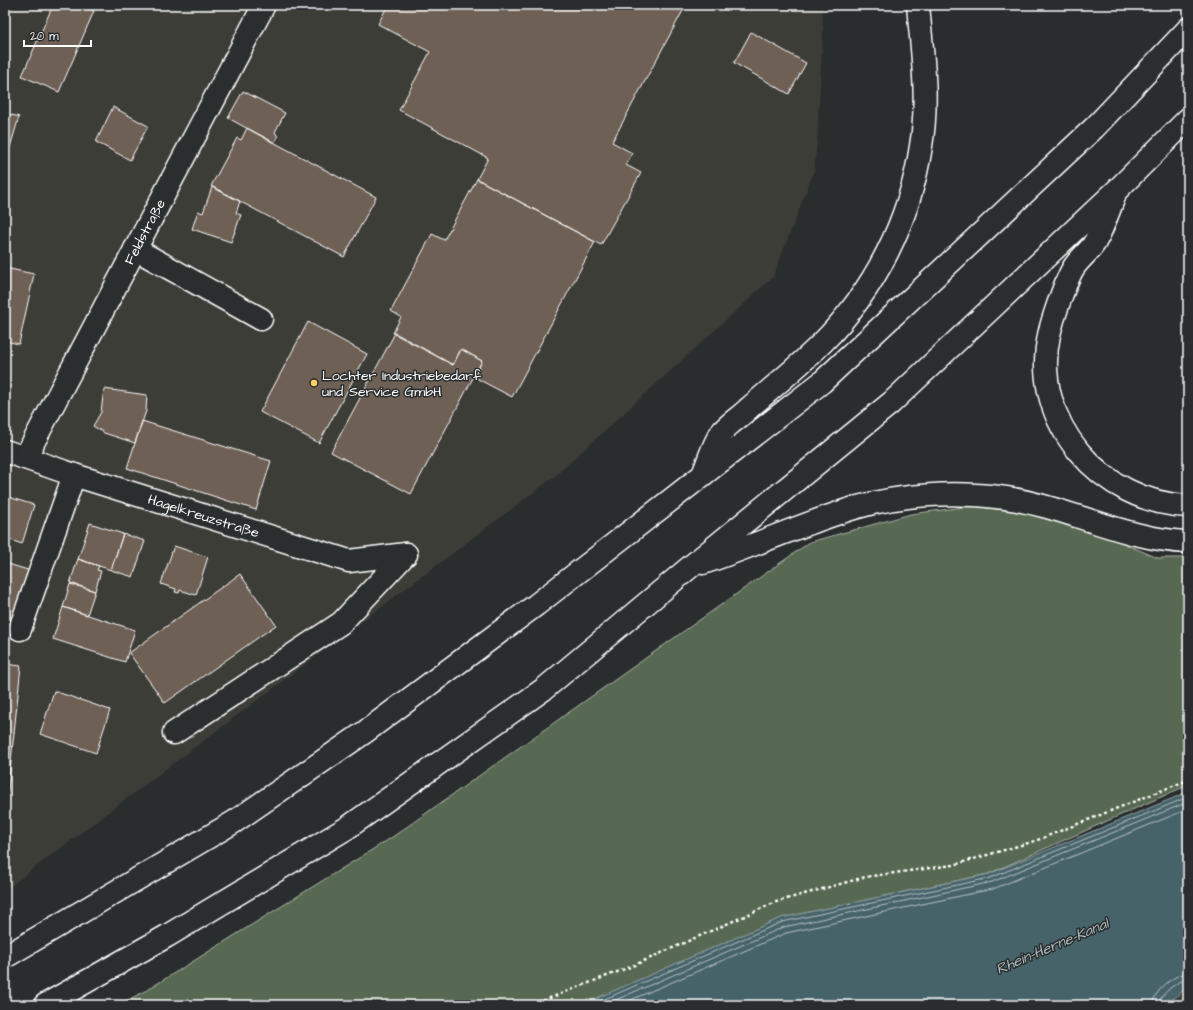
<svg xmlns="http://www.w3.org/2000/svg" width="1193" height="1010" font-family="'Architects Daughter',sans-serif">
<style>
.built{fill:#3e3c39}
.green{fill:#596953;stroke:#acb4a9}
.water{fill:#47636b;stroke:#91a1a6}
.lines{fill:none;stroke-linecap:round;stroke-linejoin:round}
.shore{stroke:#b5c1c4;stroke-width:1}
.building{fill:#6e6054;stroke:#fff}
.minor-casing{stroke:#fff;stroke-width:25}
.highway-casing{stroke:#fff;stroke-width:25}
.path{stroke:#fff;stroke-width:2.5;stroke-dasharray:3 3;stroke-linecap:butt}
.minor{stroke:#2a2d2e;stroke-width:22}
.highway{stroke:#2a2d2e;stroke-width:22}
.poi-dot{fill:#ffd166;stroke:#2a2d2e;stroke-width:1.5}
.labels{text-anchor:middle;stroke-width:3;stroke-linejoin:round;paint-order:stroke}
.street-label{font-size:14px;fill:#fff;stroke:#2a2d2e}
.poi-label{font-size:14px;fill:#fff;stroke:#2a2d2e;text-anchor:start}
.water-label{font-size:15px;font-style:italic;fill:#acb9bc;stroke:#2a2d2e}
</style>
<rect width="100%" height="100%" fill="#2a2d2e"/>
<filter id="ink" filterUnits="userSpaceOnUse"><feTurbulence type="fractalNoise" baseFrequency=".025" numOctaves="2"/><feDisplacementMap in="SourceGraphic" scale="8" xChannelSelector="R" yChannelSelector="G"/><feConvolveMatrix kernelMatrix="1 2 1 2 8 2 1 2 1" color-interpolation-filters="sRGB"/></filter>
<g filter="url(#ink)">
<path class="built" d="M5,5H822L823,28L817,142L814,171L773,277L554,477L5,890Z
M1188,987V1005H1166Z"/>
<path class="green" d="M972,506L1047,515L1101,534L1158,558H1188V785L988,874L782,918L582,1005H118L147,990L391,838L810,542L911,514Z"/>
<path class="water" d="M1188,792V987L1166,1005H581L781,918L989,874Z"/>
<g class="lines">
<path class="shore" d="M591,1005L782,922L990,878L1188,797
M604,1005L784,927L992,882L1188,802
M619,1005L786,933L993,889L1188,809
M1152,1005C1153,992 1175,973 1188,973
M1158,1005C1159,995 1178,980 1188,979"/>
</g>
<path class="building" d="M53,5H81L94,11L59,92L22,76Z
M388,5H686L612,142L632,153L626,165L641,173L601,245L477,179L488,158L399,110L430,52L378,24Z
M751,32L806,63L789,94L734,63Z
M243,91L285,113L275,132L278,137L274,143L228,118Z
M113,107L148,126L130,160L96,142Z
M5,113L19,117L5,164Z
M247,128L376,197L344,257L211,186L237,138L241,140Z
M477,179L595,242L512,397L474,377L482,361L461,349L453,365L393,333L401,317L391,311L432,234L444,240Z
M212,187L240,201L236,213L241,215L231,242L192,229L198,211L203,213Z
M5,268L34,274L19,344L5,341Z
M308,322L367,354L319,443L260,412Z
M395,333L453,365L461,349L482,361L411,494L331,452Z
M104,389L147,395L146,411L135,443L104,433L93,426L101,412Z
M142,421L271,461L256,510L127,468Z
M5,496L34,505L22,544L5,538Z
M90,523L123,534L111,570L78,559Z
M123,534L145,541L133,577L111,570Z
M174,546L208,557L196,595L180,590L179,593L175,592L176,589L161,584Z
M78,559L99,566L97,570L101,571L95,591L70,583Z
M5,563L31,571L11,635L5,633Z
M240,574L276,625L165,703L129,653Z
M70,584L95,591L87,615L63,607Z
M63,607L135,630L125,662L53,639Z
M5,664L21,666L5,819Z
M54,691L110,710L96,753L40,734Z"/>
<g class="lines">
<g class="minor-casing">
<g id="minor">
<path d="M135,249L261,319"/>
<path id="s1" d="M5,451L74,475L349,561L406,554"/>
<path id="s2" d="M25,458L264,5"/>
<path d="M20,629L74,475"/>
<path d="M174,733L341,623L406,554"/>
</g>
</g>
<g class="highway-casing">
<path id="highway" d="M1114,197C1108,212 1103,228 1095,242C1090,251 1080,258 1074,267C1066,279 1052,321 1049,335C1030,422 1102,503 1188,506
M704,472C709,460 713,444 721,433C728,424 740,417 748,409C773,387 799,366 822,343C875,290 910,220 921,146C929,100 922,51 918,5
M703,563C754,546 802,524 854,508C902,494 956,491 1006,498C1068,507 1125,540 1188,542
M5,957L234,822L365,732L536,605L822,382L1094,128L1188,29
M45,1005L167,936L347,828L544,689L690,567L891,403L1118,189L1188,119"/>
</g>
<path class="path" d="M532,1005L630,967L776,902L865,877L953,865L1035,841L1188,780"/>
<use href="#minor" class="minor"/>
<use href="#highway" class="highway"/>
</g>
</g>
<circle class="poi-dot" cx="314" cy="383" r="4"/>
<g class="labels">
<g class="street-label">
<text dy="5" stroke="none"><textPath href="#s2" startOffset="256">Feldstraße</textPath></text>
<text dy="5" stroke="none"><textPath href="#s1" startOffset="209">Hagelkreuzstraße</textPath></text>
</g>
<g class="poi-label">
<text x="322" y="380">Lochter Industriebedarf<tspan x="322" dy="16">und Service GmbH</tspan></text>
</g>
<g class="water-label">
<text transform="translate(1052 946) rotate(-23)" y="5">Rhein-Herne-Kanal</text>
</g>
</g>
<rect width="1193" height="1010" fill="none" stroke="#2a2d2e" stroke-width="20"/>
<rect x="10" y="10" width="1173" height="990" fill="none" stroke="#fff" stroke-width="1.5" filter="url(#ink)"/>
<path d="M24 40v6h67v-6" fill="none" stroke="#ffffff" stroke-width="2"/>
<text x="30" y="40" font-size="12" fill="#ffffff" stroke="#2a2d2e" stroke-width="3" paint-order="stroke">20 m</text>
</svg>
